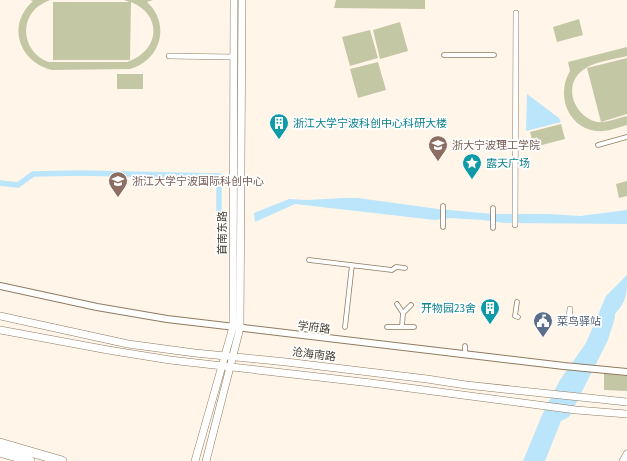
<svg xmlns="http://www.w3.org/2000/svg" width="627" height="461" font-family="'Source Sans 3','Noto Sans SC',sans-serif">
<style>
.green{fill:#c4c7a4}
.water{fill:#bae5fb}
.lines{fill:none;stroke-linecap:round;stroke-linejoin:round}
.canal{stroke:#bae5fb;stroke-width:5.5}
.pedestrian-casing{stroke:#907a60;stroke-width:5.5}
.minor-casing{stroke:#907a60;stroke-width:6}
.tertiary-casing{stroke:#907a60;stroke-width:8}
.secondary-casing{stroke:#907a60;stroke-width:8}
.motorway-casing{stroke:#907a60;stroke-width:10}
.pedestrian{stroke:#fff;stroke-width:4}
.minor{stroke:#fff;stroke-width:5}
.tertiary{stroke:#fff;stroke-width:6}
.secondary{stroke:#fff;stroke-width:7}
.motorway{stroke:#fff;stroke-width:9}
.labels{text-anchor:middle;stroke-width:3.5;stroke-linejoin:round;paint-order:stroke}
.culture-label{font-size:11px;fill:#0d838f;stroke:#fff;text-anchor:start}
.education-label{font-size:11px;fill:#785e54;stroke:#fff;text-anchor:start}
.street-label{font-size:11px;fill:#443b2f;stroke:#fff}
.service-label{font-size:11px;fill:#4e5e75;stroke:#fff;text-anchor:start}
</style>
<rect width="100%" height="100%" fill="#fff5e9"/>
<path class="green" d="M30,0H50C18,11 19,50 48,62H127C160,51 163,15 131,2L130,60H53V2H129L124,0H112H153L147,2C171,24 161,60 130,69L52,70C19,62 6,25 33,1Z
M336,0H425V9L334,8Z
M579,19L583,35L557,42L553,27Z
M400,22L408,51L380,59L373,30Z
M370,30L378,58L350,66L342,37Z
M627,47V56C614,59 593,62 583,70C562,85 574,117 597,122C606,123 618,118 627,116V125C617,128 607,132 596,131C567,127 556,94 570,71L568,62Z
M627,58V114L601,122L587,68Z
M378,62L386,90L358,98L350,69Z
M117,74H143V89H117Z
M561,124L565,139L534,147L530,132Z
M627,181V196L619,198L616,184Z
M604,373L627,376V391L604,390Z"/>
<path class="water" d="M527,94L559,118L561,122L526,131Z
M345,198H358L438,209L493,214H549L580,216L627,210V224L505,223L483,220L450,218L435,220L295,204L255,222L254,213L289,199L307,200Z
M627,275C627,295 627,300 615,314C615,322 610,331 608,340L569,417L561,421L545,461H523L542,415L560,380L586,343L606,296Z"/>
<g class="lines">
<path class="canal" d="M0,183L18,185L33,174L79,173L219,176V218"/>
<g class="pedestrian-casing">
<path id="pedestrian" d="M444,55H494
M598,145L627,137
M443,206V227
M493,228V208
M309,260L392,270L396,267L405,268
M517,302L515,316L518,317
M397,304L403,313L411,305
M345,327L352,265
M387,327H414
M402,327L403,313
M465,354V346"/>
</g>
<g class="minor-casing">
<path id="minor" d="M169,56L233,57
M515,225L516,13
M569,318L570,309"/>
</g>
<g class="tertiary-casing">
<path id="tertiary" d="M0,286L97,307L167,319L564,366L627,372"/>
</g>
<g class="secondary-casing">
<path id="secondary" d="M0,316L128,344L195,353L286,362L427,379L466,385L627,402
M0,330L108,350L170,360L371,383L576,410L627,414
M195,461L233,327L234,0
M206,461L240,328L242,0
M623,461L627,454"/>
</g>
<g class="motorway-casing">
<path id="motorway" d="M0,443L62,461
M0,452L30,461"/>
</g>
<use href="#pedestrian" class="pedestrian"/>
<use href="#minor" class="minor"/>
<use href="#tertiary" class="tertiary"/>
<use href="#secondary" class="secondary"/>
<use href="#motorway" class="motorway"/>
</g>
<defs>
<g id="building-pin" transform="scale(1)"><path d="M0 17L-7.5 6A9.5 9.5 0 1 1 7.5 6Z" fill="#0f9aa8" stroke="#fff"/><path d="M-4-6H4V6H1V3H-1V6H-4ZM-2.5-4.3h1.7v1.8h-1.7ZM.8-4.3h1.7v1.8H.8ZM-2.5-1h1.7V.8h-1.7ZM.8-1h1.7V.8H.8Z" fill="#fff"/></g>
<g id="university-pin" transform="scale(1)"><path d="M0 17L-7.5 6A9.5 9.5 0 1 1 7.5 6Z" fill="#8d6e63" stroke="#fff"/><path d="M0-5L7-2L0 1L-7-2ZM-4 1L0 2.5L4 1V4Q0 6-4 4Z" fill="#fff"/></g>
<g id="sight-pin" transform="scale(1)"><path d="M0 17L-7.5 6A9.5 9.5 0 1 1 7.5 6Z" fill="#0f9aa8" stroke="#fff"/><path d="M0-6L1.8-2.2L6-1.7L2.9 1.2L3.7 5.4L0 3.3L-3.7 5.4L-2.9 1.2L-6-1.7L-1.8-2.2Z" fill="#fff"/></g>
<g id="civic-pin" transform="scale(1)"><path d="M0 17L-7.5 6A9.5 9.5 0 1 1 7.5 6Z" fill="#5c6f8a" stroke="#fff"/><path d="M-.6-6.5H3V-4.5H.6V-3L4-1V1h2V6H-6V1h2V-1L-.6-3ZM-1.2 2.5V6h2.4V2.5Z" fill="#fff"/></g>
</defs>
<g fill-rule="evenodd">
<use href="#building-pin" x="279" y="123"/>
<use href="#university-pin" x="438" y="145"/>
<use href="#sight-pin" x="472" y="163"/>
<use href="#university-pin" x="118" y="181"/>
<use href="#building-pin" x="490" y="308"/>
<use href="#civic-pin" x="543" y="321"/>
</g>
<g class="labels">
<g class="culture-label">
<text x="293" y="127">浙江大学宁波科创中心科研大楼</text>
<text x="486" y="167">露天广场</text>
<text x="476" y="312" text-anchor="end">开物园23舍</text>
</g>
<g class="education-label">
<text x="452" y="149">浙大宁波理工学院</text>
<text x="132" y="185">浙江大学宁波国际科创中心</text>
</g>
<g class="street-label">
<text transform="translate(222 233) rotate(-90)" y="4">首南东路</text>
<text transform="translate(314 327) rotate(7)" y="4">学府路</text>
<text transform="translate(314 354) rotate(7)" y="4">沧海南路</text>
</g>
<g class="service-label">
<text x="557" y="325">菜鸟驿站</text>
</g>
</g>
</svg>
